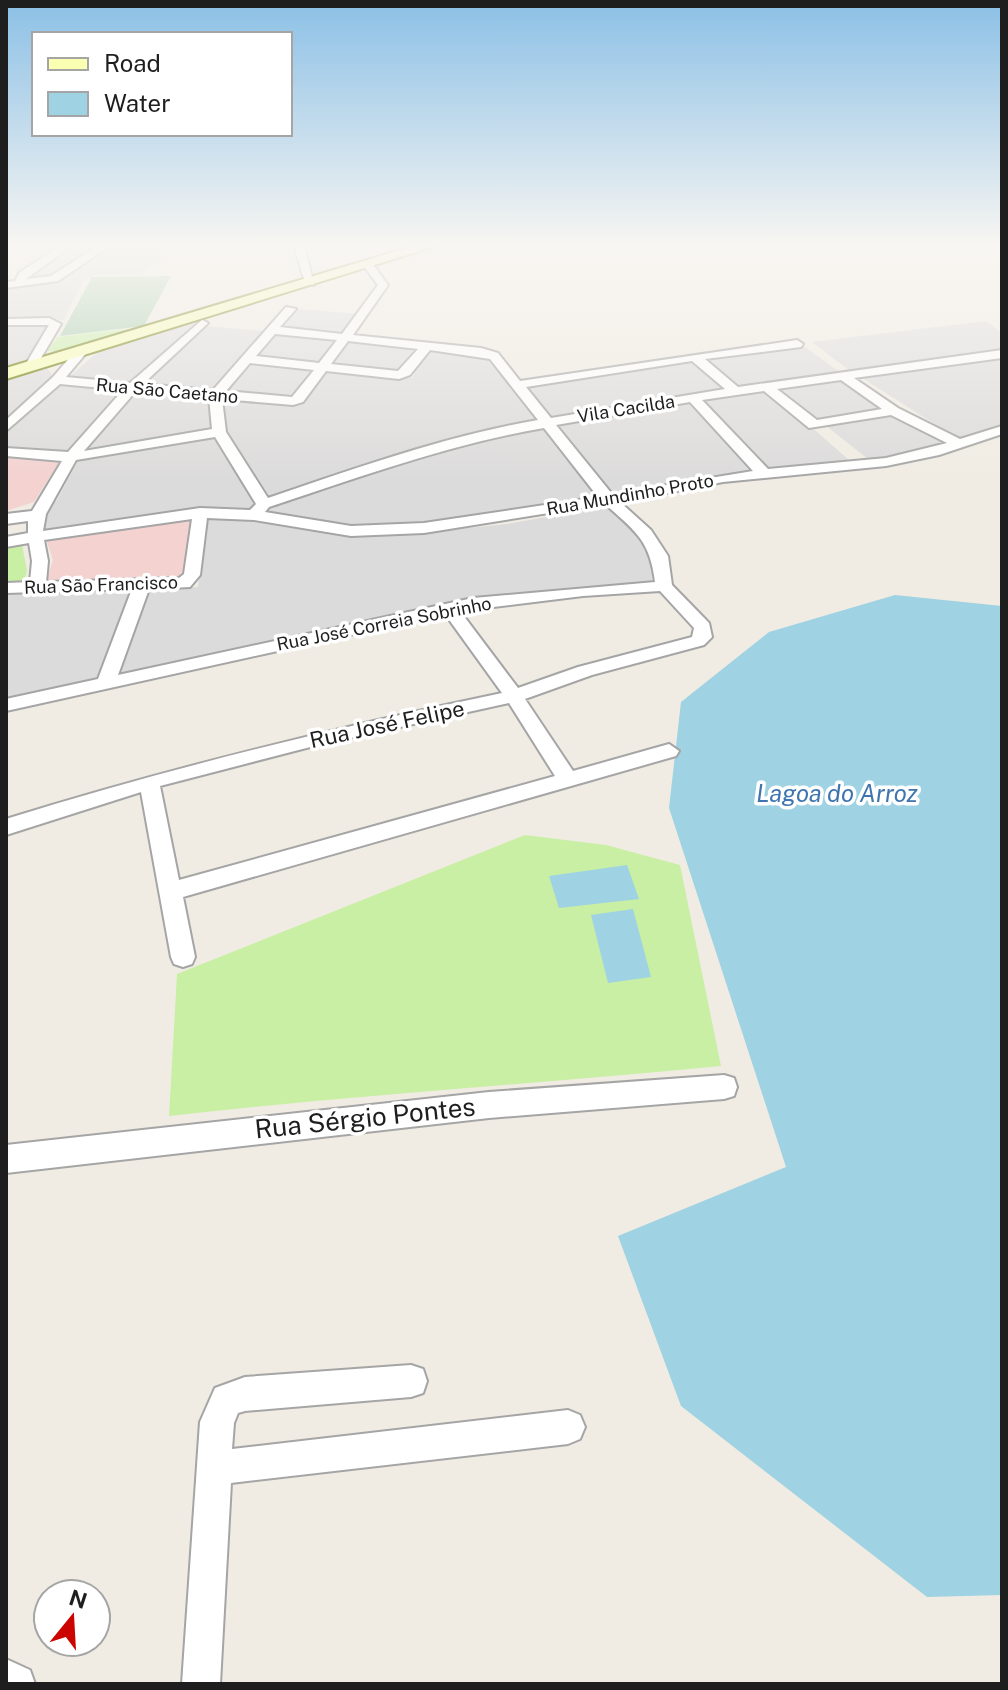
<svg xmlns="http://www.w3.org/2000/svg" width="1008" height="1690" viewBox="0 0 1008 1690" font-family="'Public Sans',sans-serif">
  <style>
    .residential { fill: #dcdbdb }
    .commercial { fill: #f3d2d0 }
    .grass { fill: #c8efa4 }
    .cemetery { fill: #a2cba9 }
    .water { fill: #9fd2e2 }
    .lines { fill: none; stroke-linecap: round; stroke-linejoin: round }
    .minor-casing { stroke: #a5a5a5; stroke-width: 4 }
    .secondary-casing { stroke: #6b7a00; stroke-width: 4 }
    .minor { fill: #fff; fill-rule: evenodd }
    .secondary { fill: #faffb2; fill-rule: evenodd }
    .labels { text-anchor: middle; stroke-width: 7; stroke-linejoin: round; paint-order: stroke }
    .far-street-label { font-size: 18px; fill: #1e1e1e; stroke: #fff }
    .street-label { font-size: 22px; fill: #1e1e1e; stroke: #fff }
    .water-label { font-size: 24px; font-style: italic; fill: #3f75af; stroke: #fff }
    .near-street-label { font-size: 26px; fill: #1e1e1e; stroke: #fff }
  </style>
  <rect width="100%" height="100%" fill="#f0ece3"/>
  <!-- residential -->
  <path class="residential" d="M73,245H102L50,278L27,281L32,273Z
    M113,245H180L141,274L93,275L82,282L64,320H6V287L55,282Z
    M298,309L360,314L345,334L281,327Z
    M986,321L1002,333V350L850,371L812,342Z
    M197,322L129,385L68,378L99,351Z
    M47,324L24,365L6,370V325Z
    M205,326L264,331L213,392L141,386Z
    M276,332L342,338L320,363L255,357Z
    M352,339L416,346L400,371L332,364Z
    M805,347L841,373L739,388L703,359Z
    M429,348L486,358L539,421L464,435L271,498L226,430L223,399L299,406L326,371L412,378Z
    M1002,357V428L961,441L859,376Z
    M692,360L725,389L549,417L523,386Z
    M253,363L315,368L290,399L225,392Z
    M45,365L54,377L6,420V377Z
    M847,378L947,443L926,452L868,459L778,388Z
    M60,383L122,391L68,452L6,448V434Z
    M768,389L849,460L767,469L702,400Z
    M134,392L208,398L211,430L83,451Z
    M689,401L754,470L663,483L612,495L555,424Z
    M542,426L601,499L393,528L342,526L265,515L270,506L420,456Z
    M213,435L256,503L252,511L210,509L44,531L42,510L57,500L79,459Z
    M608,506L637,531L651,553L652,585L457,601L6,699V593L198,587L206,516L324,531L409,534L507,524Z"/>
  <!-- commercial -->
  <path class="commercial" d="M6,457L60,461L34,502L6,511Z
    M192,517L182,580L46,582L53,560L46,539Z"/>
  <!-- grass -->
  <path class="grass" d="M145,327L61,352L47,351L58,337Z
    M22,544L27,571L24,583H6V547Z
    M525,835L606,845L680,865L721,1066C537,1084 353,1095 169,1116L177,974Z"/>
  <!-- cemetery -->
  <path class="cemetery" d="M171,276L144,326L60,336L92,277Z"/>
  <!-- water -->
  <path class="water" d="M895,595L1002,606V1595L927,1597L681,1406L618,1236L786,1167L669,808L681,702L769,632Z
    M627,865L639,899L559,908L549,876Z
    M633,909L651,977L608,983L591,915Z"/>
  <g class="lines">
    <defs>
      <path id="minor" d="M61,245H73L26,279L51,276L99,245H111L58,281L6,288V282L15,281L19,273Z
        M294,245H304L314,285L305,283Z
        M364,263H372L388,285L353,335L481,348L498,353L520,381L797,340L803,344L801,347L705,359L738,387L1002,350V358L854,378L898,408L960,439L1002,426V434L939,455L886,466L723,482L620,502L651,530L668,556L672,585L709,623L712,637L704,645L592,675L525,699L573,771L669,744L679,751L676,756L183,897L195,957L192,964L183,967L174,964L171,957L141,792L6,835V819C170,768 334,728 502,693L445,614L6,711V699L98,679L132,589L6,593V583L30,582L32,561L29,543L6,547V537L28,533V521L6,524V514L32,511L62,461L6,456V448L68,452L123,390L60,384L6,431V420L53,377L78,348L88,351L66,377L130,383L202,320L208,323L206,325L143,384L213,390L286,307L296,309L280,327L342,334L378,285L363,265ZM275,334L337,340L319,363L256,356ZM348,341L418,349L398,371L331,364ZM430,350L490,359L538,420C445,436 357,468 268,498L226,432L222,399L293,405L303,402L326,371L399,379L410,375ZM692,361L725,389L551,418L526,387ZM250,363L314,370L292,397L226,391ZM841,380L882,409L817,420L777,389ZM136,391L209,397L212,429L84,451ZM764,391L809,428L891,415L947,443L886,458L768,469L702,400ZM690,402L753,471L612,494L556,425ZM544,428L598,497L424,523L351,526L265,512L269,507C360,477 450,444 544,428ZM215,437L256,504L250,510L200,508L43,531L46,514L76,460ZM605,504C635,531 650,540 655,582L473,598L118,675L149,589L190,587L200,575L207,518L254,520L351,536L424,533ZM192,519L184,574L179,578L46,582L48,561L44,540ZM660,591L694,628L692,637L578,667L518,688L460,611L583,596ZM509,703L555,776L179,880L160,786L318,745Z
        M49,318L61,324L34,370H26L24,367L49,325H6V319Z
        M724,1075L734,1078L737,1087L734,1096L724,1099L489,1118L6,1173V1145L489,1092Z
        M411,1365L423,1369L427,1381L423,1393L411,1397L245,1411L238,1413L234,1423L232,1449L568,1410L580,1415L585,1427L580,1439L568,1444L231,1483L220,1684H182L200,1422L215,1388L245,1377Z
        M6,1659L30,1670L35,1684H6Z"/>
      <path id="secondary" d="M417,245H439L6,379V368Z"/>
    </defs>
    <!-- minor casing -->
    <use href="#minor" class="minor-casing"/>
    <!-- secondary casing -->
    <use href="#secondary" class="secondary-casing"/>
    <!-- minor -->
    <use href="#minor" class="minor"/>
    <!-- secondary -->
    <use href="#secondary" class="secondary"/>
  </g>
  <!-- sky -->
  <linearGradient id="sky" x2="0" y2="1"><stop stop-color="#8bc0e6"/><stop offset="0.51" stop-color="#f8f6f2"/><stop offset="1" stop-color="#f8f6f2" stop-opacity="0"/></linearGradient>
  <rect width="1008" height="482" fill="url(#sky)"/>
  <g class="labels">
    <!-- far-street labels -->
    <g class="far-street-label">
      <text transform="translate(167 391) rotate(5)" y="6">Rua São Caetano</text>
      <text transform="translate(626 409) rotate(-9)" y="6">Vila Cacilda</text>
      <text transform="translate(630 495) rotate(-10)" y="6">Rua Mundinho Proto</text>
      <text transform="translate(101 585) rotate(-2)" y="6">Rua São Francisco</text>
      <text transform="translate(384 624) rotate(-11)" y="6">Rua José Correia Sobrinho</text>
    </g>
    <!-- street labels -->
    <g class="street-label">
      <text transform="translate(387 724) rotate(-12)" y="8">Rua José Felipe</text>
    </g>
    <!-- water labels -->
    <g class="water-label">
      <text x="837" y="802">Lagoa do Arroz</text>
    </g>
    <!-- near-street labels -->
    <g class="near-street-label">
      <text transform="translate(365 1118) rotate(-6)" y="9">Rua Sérgio Pontes</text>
    </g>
  </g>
  <!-- border -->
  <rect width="1008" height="1690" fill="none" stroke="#1e1e1e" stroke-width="16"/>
  <!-- legend -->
  <rect x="32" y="32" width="260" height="104" fill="#ffffff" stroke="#a5a5a5" stroke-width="2"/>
  <rect x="48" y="58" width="40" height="12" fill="#faffb2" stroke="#a5a5a5" stroke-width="2"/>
  <text x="104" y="72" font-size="24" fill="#1e1e1e">Road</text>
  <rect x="48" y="92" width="40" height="24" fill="#9fd2e2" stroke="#a5a5a5" stroke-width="2"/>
  <text x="104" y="112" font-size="24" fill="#1e1e1e">Water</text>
  <!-- north arrow -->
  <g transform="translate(72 1618) rotate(18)"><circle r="38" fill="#ffffff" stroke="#a5a5a5" stroke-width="2"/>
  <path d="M0-6L14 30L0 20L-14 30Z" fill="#cc0400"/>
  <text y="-12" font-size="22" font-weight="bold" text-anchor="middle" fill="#1e1e1e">N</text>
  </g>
</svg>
